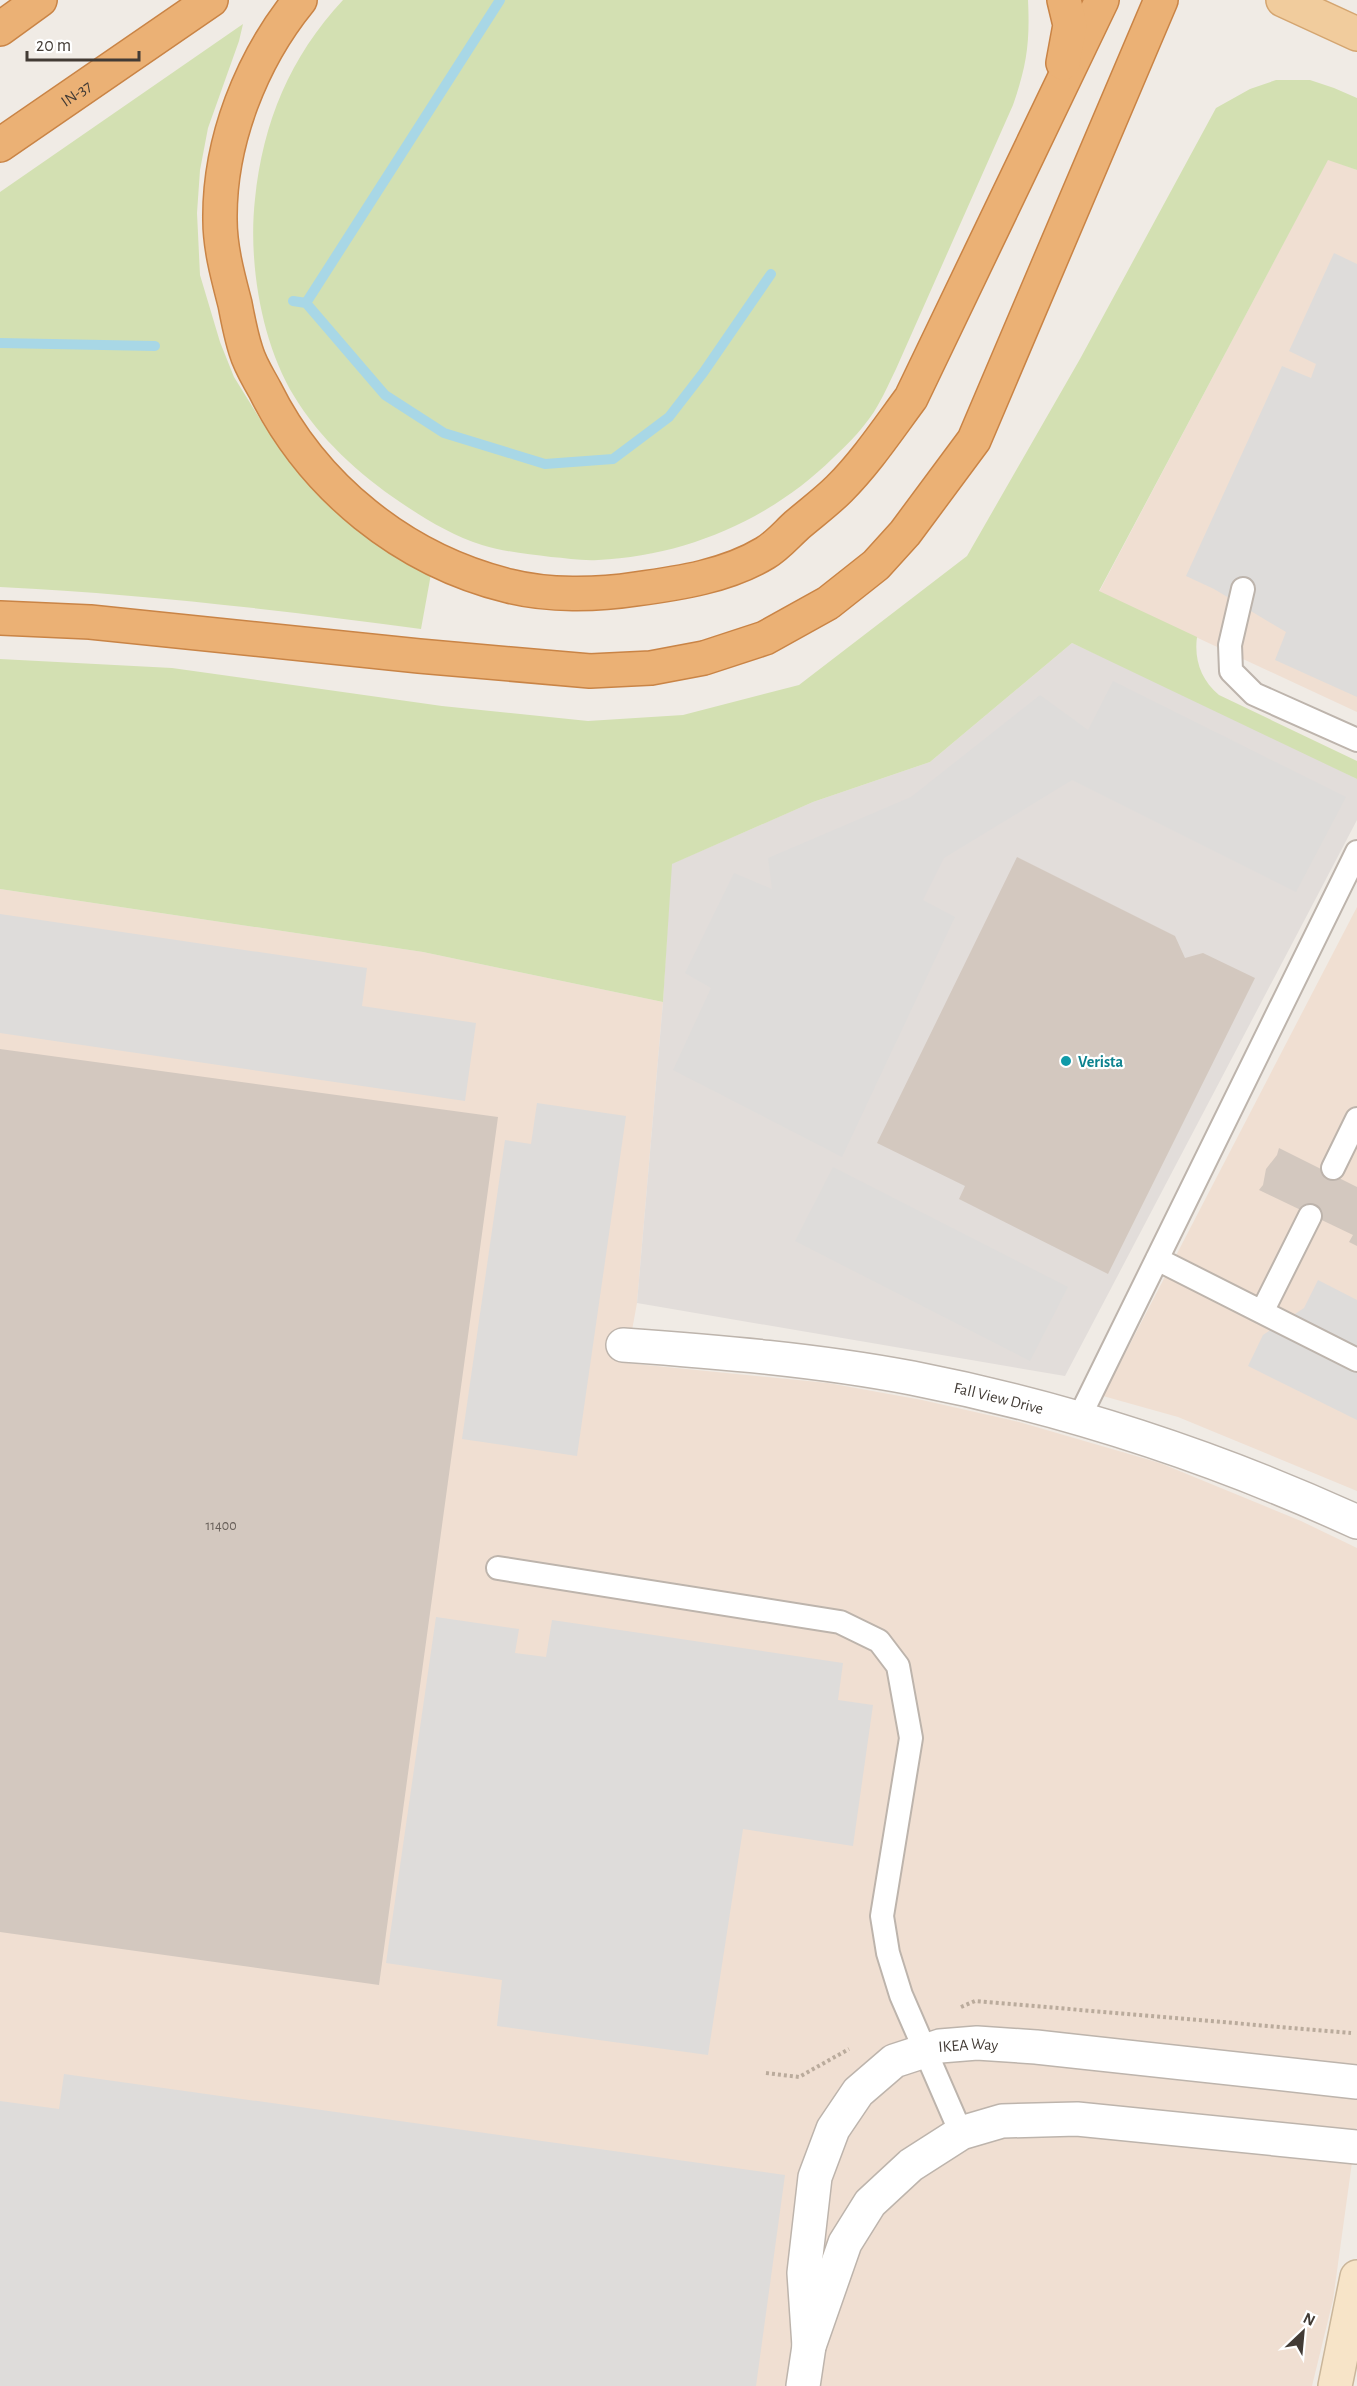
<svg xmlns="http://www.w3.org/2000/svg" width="1357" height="2386" viewBox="0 0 1357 2386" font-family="'Alegreya Sans',sans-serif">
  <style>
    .commercial { fill: #f0dfd2 }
    .industrial { fill: #e2ddda }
    .green { fill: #d3e0b2 }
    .parking { fill: #dedcda }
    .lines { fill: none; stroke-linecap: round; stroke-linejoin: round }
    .stream { stroke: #a8d7e6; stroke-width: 10 }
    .building { fill: #d3c8bf }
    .lane-casing { stroke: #bdb4ac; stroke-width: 26 }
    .street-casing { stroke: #bdb4ac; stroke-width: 36 }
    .secondary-casing { stroke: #cab69a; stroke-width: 36 }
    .primary-casing { stroke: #d4a570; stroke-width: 36 }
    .highway-casing { stroke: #c98446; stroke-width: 36 }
    .path { stroke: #baab9c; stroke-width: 4; stroke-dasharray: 3 3; stroke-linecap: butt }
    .lane { stroke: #fff; stroke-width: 22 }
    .street { stroke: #fff; stroke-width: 33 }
    .secondary { stroke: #f7e4c8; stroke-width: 33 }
    .primary { stroke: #f1cc9d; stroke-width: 33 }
    .highway { stroke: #ebb175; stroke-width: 33 }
    .culture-dot { fill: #0f9aa8; stroke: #fff; stroke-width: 2 }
    .labels { text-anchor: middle; stroke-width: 4.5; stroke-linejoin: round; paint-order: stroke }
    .number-label { font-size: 14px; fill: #665e58 }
    .street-label { font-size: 16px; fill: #423b35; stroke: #fff }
    .culture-label { font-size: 16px; font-weight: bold; fill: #0d838f; stroke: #fff; text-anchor: start }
  </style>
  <rect width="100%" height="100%" fill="#f0ebe5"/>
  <!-- commercial -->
  <path class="commercial" d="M1328,159L1357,170V712L1099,592Z
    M0,889L423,952L663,1002L637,1303L626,1363L828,1383L922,1400L1019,1422L1160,1463L1301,1521L1357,1548V2126L1333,2300L1312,2386H0Z
    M1357,907V1491L1178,1417L1103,1396Z"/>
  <!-- industrial -->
  <path class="industrial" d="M1072,643L1234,717L1357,779V820L1065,1376L637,1303L663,1002L671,864L813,802L930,762Z"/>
  <!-- green -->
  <path class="green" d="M343,0H1028C1030,42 1027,65 1013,105L896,369C890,381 885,393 878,405C867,425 849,443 833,458C770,520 685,556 598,560C582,561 566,558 551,557C528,554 505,552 482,545C453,536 425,519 400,502C360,475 319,438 294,396C261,342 248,261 255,199C263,122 290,57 343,0Z
    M243,24L239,41L208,128L200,170L197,213L200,275L220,342L234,377L265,427L328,504L376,543L431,574L421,629C281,610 141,594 0,587V192Z
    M1276,80H1310L1334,88L1357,98V170L1328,160L1099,591L1197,637C1194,660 1201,680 1219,695L1357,761V779L1072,643L930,762L813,802L672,864L663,1002L423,952L0,889V659L172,668L442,706L588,721L683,715L799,685L967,556L1080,359L1216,108L1250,89Z"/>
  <!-- parking -->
  <path class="parking" d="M1334,253L1357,264V697L1275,660L1286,632L1214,589L1186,576L1282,366L1311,378L1316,364L1289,351Z
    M1113,681L1346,797L1296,892L1072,780L944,858L923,900L955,917L842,1157L673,1070L711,988L685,973L734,873L772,889L768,858L911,797L1040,695L1088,730Z
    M0,914L367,968L362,1006L476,1023L465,1101L0,1033Z
    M537,1103L626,1116L577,1456L462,1439L505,1140L531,1144Z
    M833,1167L1068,1287L1030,1361L795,1241Z
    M1318,1280L1357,1300V1420L1248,1366L1263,1335L1304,1308Z
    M436,1617L519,1629L515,1653L546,1657L552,1620L843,1663L838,1700L873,1705L853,1846L743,1829L708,2055L497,2026L502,1980L386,1963Z
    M64,2074L785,2175L756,2386H0V2101L59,2109Z"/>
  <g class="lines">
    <!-- stream -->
    <path class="stream" d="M293,301L306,303L500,0
      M306,303L385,395L444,433L545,464L613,459L669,417L703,373L771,274
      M0,343L155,346"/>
  </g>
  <!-- building -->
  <path class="building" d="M1017,857L1175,936L1185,958L1203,953L1255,978L1108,1274L959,1199L965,1186L877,1143Z
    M0,1049L498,1117L379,1985L0,1932Z
    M1279,1148L1357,1187V1246L1349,1242L1353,1235L1259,1190L1263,1185L1266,1169L1277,1155Z"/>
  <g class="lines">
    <defs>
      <path id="lane" d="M1243,589L1230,645L1231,671L1254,694L1357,740
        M1333,1168L1357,1119
        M1157,1259L1357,1360
        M1262,1312L1310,1216
        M1079,1418L1357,852
        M498,1568L840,1622L879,1641L898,1666L911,1738L882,1916L888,1953L901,1995L961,2133"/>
      <g id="street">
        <path id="s1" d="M623,1345C720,1352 817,1360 912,1378C1066,1408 1215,1457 1357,1522"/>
        <path id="s2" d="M809,2346L804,2273L815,2177L833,2129L858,2092L894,2061L940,2046L977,2043L1036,2047L1357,2082"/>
        <path d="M803,2386L809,2346L845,2243L870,2203L911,2165L961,2133L1002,2121L1077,2119L1357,2147"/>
      </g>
      <path id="secondary" d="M1335,2386L1357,2277"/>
      <path id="primary" d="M1283,0L1357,34"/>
      <g id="highway">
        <path d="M300,0C251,60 219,142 220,220C220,248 228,277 235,304C238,320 241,336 246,351C250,365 258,377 265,390C313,487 403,560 509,586C548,596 597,595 636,589C680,583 727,576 765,553C777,546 787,534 797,525C811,513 826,502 839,489C866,462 888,429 911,398L1102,0"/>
        <path d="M0,29L40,0"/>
        <path d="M1063,63L1070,25L1064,0"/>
        <path id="s3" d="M0,145L211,0"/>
        <path d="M0,618L90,622L419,656L590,671L651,668L704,658L765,638L828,603L876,565L905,533L974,440L1161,0"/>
      </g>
    </defs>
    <!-- lane casing -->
    <use href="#lane" class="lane-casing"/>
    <!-- street casing -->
    <use href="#street" class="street-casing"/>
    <!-- secondary casing -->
    <use href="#secondary" class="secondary-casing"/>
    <!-- primary casing -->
    <use href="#primary" class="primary-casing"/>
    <!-- highway casing -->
    <use href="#highway" class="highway-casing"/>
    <!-- path -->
    <path class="path" d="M961,2007L975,2001L1351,2033
      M766,2073L799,2077L849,2049"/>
    <!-- lane -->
    <use href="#lane" class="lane"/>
    <!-- street -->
    <use href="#street" class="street"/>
    <!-- secondary -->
    <use href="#secondary" class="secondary"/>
    <!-- primary -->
    <use href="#primary" class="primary"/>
    <!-- highway -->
    <use href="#highway" class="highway"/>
  </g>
  <!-- markers -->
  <circle class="culture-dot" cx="1066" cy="1061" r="6"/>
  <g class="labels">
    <!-- number labels -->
    <g class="number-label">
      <text x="221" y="1530">11400</text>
    </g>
    <!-- street labels -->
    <g class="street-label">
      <text dy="6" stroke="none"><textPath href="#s3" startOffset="92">IN-37</textPath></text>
      <text dy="6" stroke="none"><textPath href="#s1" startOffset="380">Fall View Drive</textPath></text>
      <text dy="6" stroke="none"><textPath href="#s2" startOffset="390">IKEA Way</textPath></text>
    </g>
    <!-- culture labels -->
    <g class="culture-label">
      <text x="1078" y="1067">Verista</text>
    </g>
  </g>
  <!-- north arrow -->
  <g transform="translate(1303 2332) rotate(26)" stroke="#ffffff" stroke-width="4.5" paint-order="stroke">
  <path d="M0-4.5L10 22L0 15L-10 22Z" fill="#423b35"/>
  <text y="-9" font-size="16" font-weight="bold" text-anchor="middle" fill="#423b35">N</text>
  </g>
  <!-- scale -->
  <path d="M27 51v9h112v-9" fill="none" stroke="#423b35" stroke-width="3"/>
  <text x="36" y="51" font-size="18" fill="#423b35" stroke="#ffffff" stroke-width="4.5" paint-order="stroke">20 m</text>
</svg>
